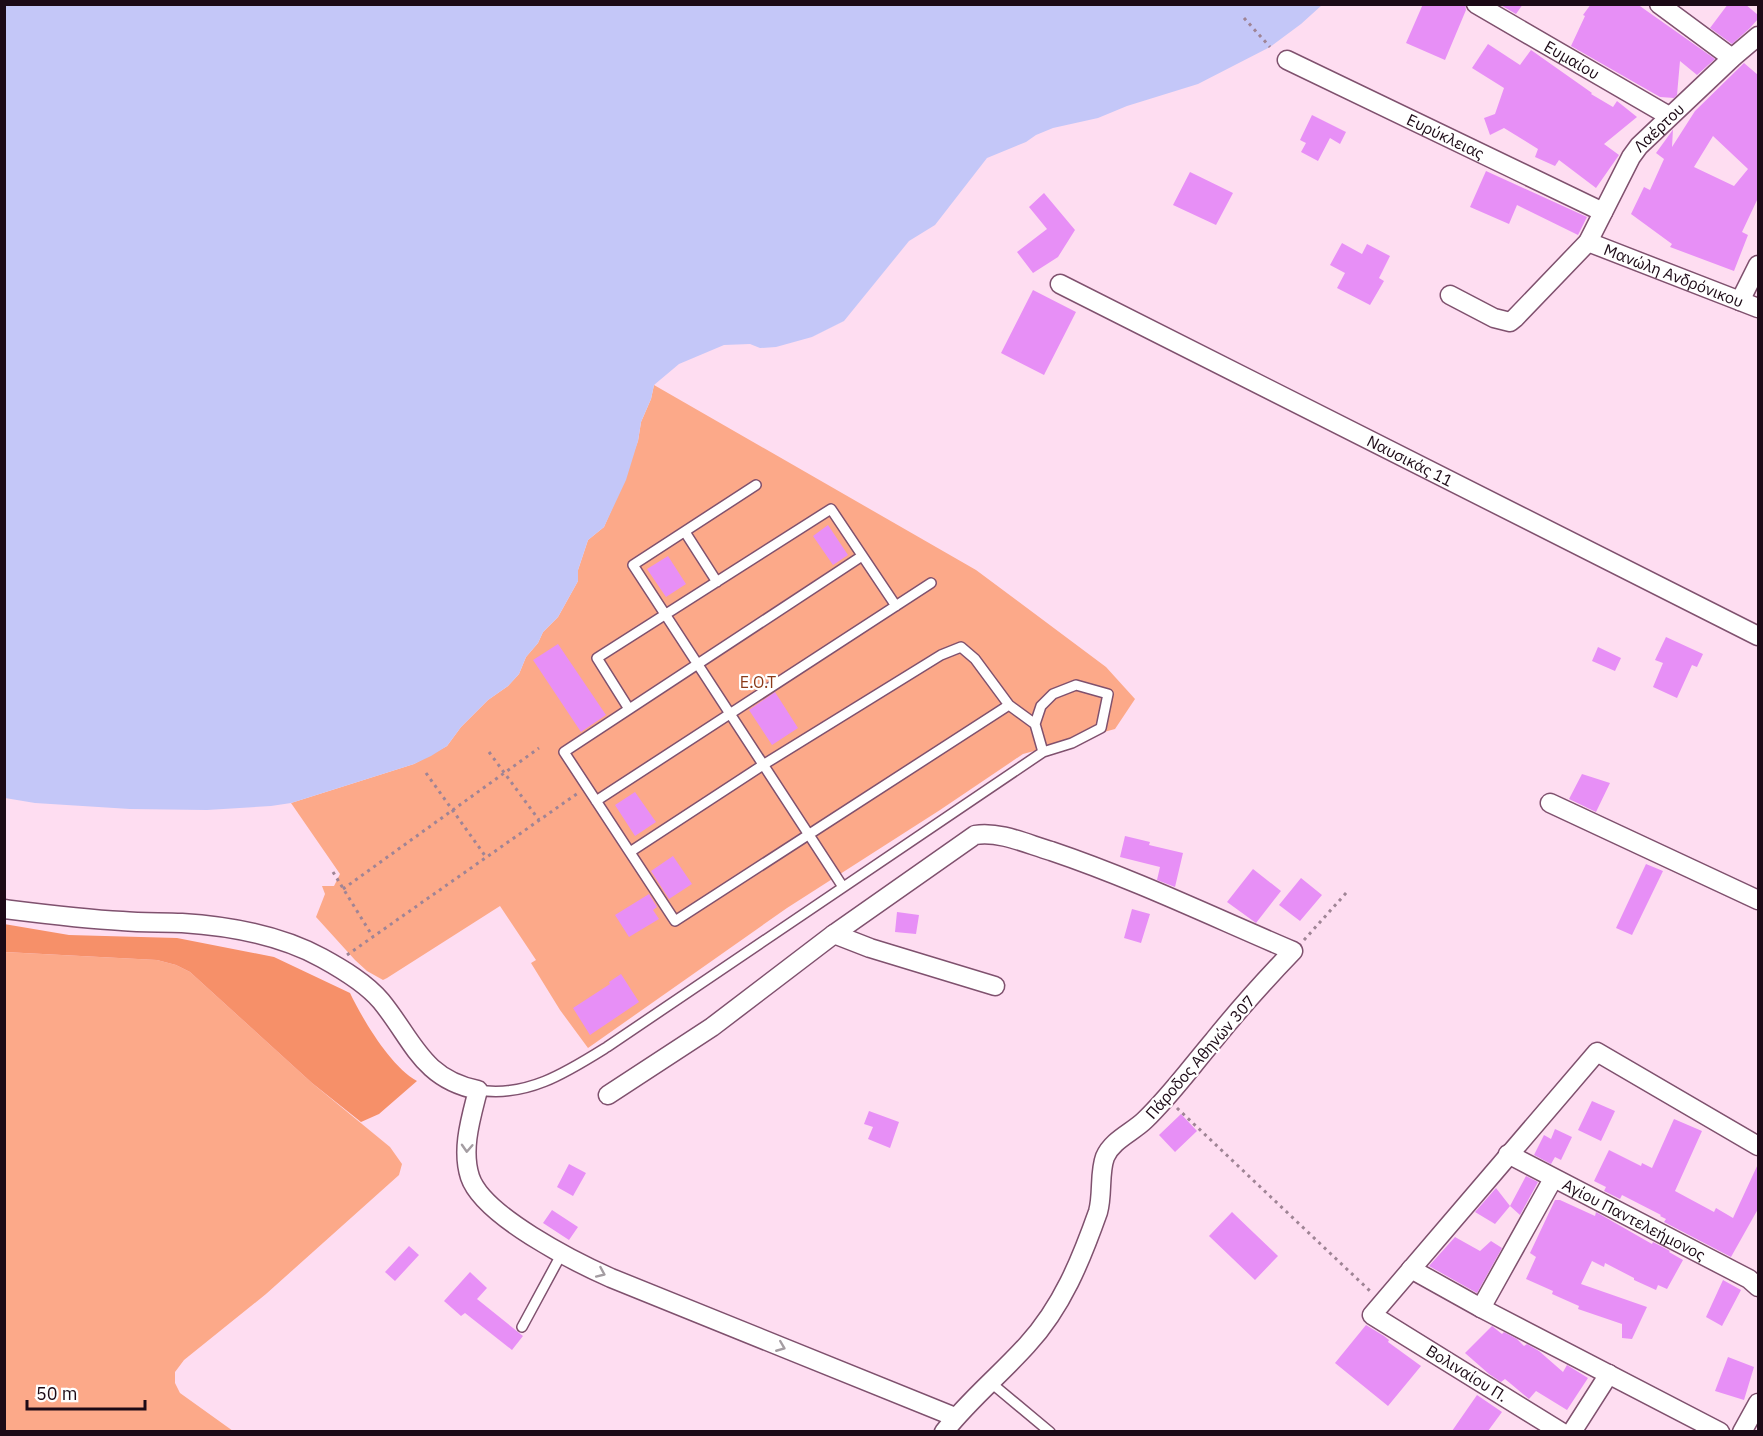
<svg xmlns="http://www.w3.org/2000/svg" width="1763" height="1436" viewBox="0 0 1763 1436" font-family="'IBM Plex Sans',sans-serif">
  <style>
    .green { fill: #fca989 }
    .forest { fill: #f69069 }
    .water { fill: #c4c7f8 }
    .building { fill: #e78ff6; fill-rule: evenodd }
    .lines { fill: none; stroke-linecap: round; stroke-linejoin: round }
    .service-casing { stroke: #7f516e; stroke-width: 12 }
    .minor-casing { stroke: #7f516e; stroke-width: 21 }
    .path { stroke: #9f8495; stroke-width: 3; stroke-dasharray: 3 4.5; stroke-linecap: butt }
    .service { stroke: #fff; stroke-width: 9 }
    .minor { stroke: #fff; stroke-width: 18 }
    .oneway { stroke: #a49da2 }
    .labels { text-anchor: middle; stroke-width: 4.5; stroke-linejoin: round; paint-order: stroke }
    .street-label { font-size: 16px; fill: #1c0a16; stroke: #fff }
    .park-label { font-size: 16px; fill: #8b3a18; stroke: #fff }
  </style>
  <rect width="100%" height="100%" fill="#feddf1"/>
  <!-- green -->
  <path class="green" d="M654,385L976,570L1106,667L1135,699L1115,729L1023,754L940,810L787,908L588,1048L560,1010L531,963L536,960L500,906L387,978L383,980L367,971L355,960L316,917L325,894L322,886H334L340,874L291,803L414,764L447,746L461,727L488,700L508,686L519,674L526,657L538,643L543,632L558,617L578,581V570L588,540L604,527L614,504L638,441L641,422L651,399Z
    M4,952L157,960L176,965L190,972L312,1083L390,1147L402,1164L399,1175L266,1294L184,1360L175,1372V1383L180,1393L233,1431H5Z"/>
  <!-- forest -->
  <path class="forest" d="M4,924L69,935L177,938L274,957L350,993C363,1020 391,1067 417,1081L379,1114L361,1122L312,1083L190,972L176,965L157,960L5,952Z"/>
  <!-- water -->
  <path class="water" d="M4,5L5,4L1322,5L1301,24L1270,47L1198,84L1127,106L1098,118L1053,128L1036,135L1026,142L987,158L935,225L909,241L844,321L812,337L776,347L760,348L750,344L724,345L679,364L654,385L651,399L641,422L638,441L626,480L604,527L588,540L578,570V581L558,617L543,632L538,643L526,657L519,674L508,686L488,700L461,727L447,746L431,756L414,764L313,796L291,803L271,806L207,810L130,809L35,803L5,798Z"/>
  <!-- building -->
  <path class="building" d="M1423,4H1465L1466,10L1445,60L1406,43Z
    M1499,4H1523L1516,14Z
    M1591,4H1637L1715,59L1697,75L1680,61L1677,95L1674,98L1660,97L1571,46L1585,16L1583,15Z
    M1728,4H1745L1758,15V19L1749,29L1732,44L1710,28Z
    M1488,44L1520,65L1531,50L1592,93L1591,94L1613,107L1617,101L1637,117L1604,144L1619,155L1596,188L1559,160L1555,166L1535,157L1538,149L1504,128L1490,135L1484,118L1495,114L1504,88L1472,68Z
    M1744,63L1758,75V198L1742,232L1748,235L1734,271L1670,247L1672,244L1631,214L1644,187L1650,190L1664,159L1656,153L1672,131L1673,129L1672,147L1695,111ZM1713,136L1748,169L1734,186L1694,167Z
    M1312,115L1346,132L1340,144L1330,138L1318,161L1301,152L1306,143L1300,140Z
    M1486,171L1587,217L1578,235L1517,205L1509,224L1470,207Z
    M1190,172L1233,193L1216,225L1173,205Z
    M1044,193L1075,230L1058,257L1033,273L1017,252L1047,229L1029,207Z
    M1342,243L1362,254L1367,244L1390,256L1379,278L1384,281L1370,305L1337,288L1345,273L1330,265Z
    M1033,290L1076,312L1044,375L1001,353Z
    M828,525L848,555L833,565L813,536Z
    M668,556L686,584L666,597L647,569Z
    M1666,637L1703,654L1697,667L1692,665L1677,698L1653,687L1663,663L1655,660Z
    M558,644L606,715L581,732L533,660Z
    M1598,647L1621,658L1615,671L1592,661Z
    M775,692L798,728L772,745L749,710Z
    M1582,774L1610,783L1596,812L1569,799Z
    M635,792L656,822L635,836L615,805Z
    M1125,836L1150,842L1149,845L1183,853L1175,887L1157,880L1160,867L1120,857Z
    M673,856L692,884L669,899L651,871Z
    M1646,864L1663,871L1632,935L1616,928Z
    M1253,869L1281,891L1256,923L1227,902Z
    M1301,878L1322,895L1300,921L1279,905Z
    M649,894L657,907L653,910L659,919L629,937L615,915Z
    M1132,909L1150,914L1141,943L1124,938Z
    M897,912L919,915L916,934L895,932Z
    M621,974L639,1002L590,1035L573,1008L610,984L609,982Z
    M1592,1101L1615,1111L1601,1141L1578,1130Z
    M869,1111L899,1122L890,1148L868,1139L873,1127L864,1124Z
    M1181,1114L1197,1131L1175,1152L1159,1135Z
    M1674,1119L1702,1131L1675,1191L1714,1212L1716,1208L1733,1218L1758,1164V1209L1731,1257L1664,1222L1666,1219L1660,1216L1661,1215L1622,1195L1620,1199L1604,1191L1606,1187L1594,1181L1609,1150L1641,1166L1642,1163L1652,1168Z
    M1555,1129L1572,1137L1561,1160L1555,1157L1551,1164L1534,1155L1544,1135L1551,1139Z
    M569,1164L586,1173L573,1196L557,1187Z
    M1526,1176L1538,1182L1520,1215L1510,1206Z
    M1496,1188L1510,1206L1495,1224L1475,1212Z
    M1555,1200H1560L1595,1216L1596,1212L1652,1244L1653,1242L1670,1251L1669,1252L1683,1260L1667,1289L1658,1285L1656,1290L1634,1280V1278L1605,1263L1604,1267L1592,1261L1581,1284L1647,1307L1632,1339L1622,1338V1324L1578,1309L1579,1306L1552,1294L1553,1291L1526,1279L1536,1257L1530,1253Z
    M552,1210L578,1227L569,1240L543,1223Z
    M1232,1212L1278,1256L1255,1280L1209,1236Z
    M1455,1237L1480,1251L1491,1241L1502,1248L1477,1293L1429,1266Z
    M409,1246L419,1255L395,1281L385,1272Z
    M470,1272L487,1288L477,1299L523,1336L512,1350L465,1313L461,1316L444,1301Z
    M1723,1280L1741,1290L1722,1326L1706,1317Z
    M1366,1325L1384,1336L1389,1340L1388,1342L1421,1366L1388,1406L1335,1363Z
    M1492,1326L1502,1334L1504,1332L1517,1339L1524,1346L1527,1344L1539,1351L1563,1372L1567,1365L1588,1378L1567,1410L1536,1391L1529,1399L1505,1379L1501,1382L1489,1374L1465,1353Z
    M1728,1357L1754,1367L1744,1400L1715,1391Z
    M1477,1395L1502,1412L1488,1431H1452Z"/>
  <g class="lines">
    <defs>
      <path id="service" d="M756,485L633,565L843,887
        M685,532L717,582
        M862,556L564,752L675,921L1009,705
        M629,709L597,658L831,509L896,606
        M596,801L931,583
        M630,852L763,765L941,655L961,647L975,659L1009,705L1035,724
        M478,1090C527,1098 567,1072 607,1047L1043,752L1072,743L1101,728L1108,694L1076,685L1053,694L1041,706L1035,724L1043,752
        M522,1327L562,1253
        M990,1382L1050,1432"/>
      <g id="minor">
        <path id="s1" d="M1476,4L1669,116"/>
        <path d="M1659,4L1732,58"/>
        <path id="s2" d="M1287,60L1603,212"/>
        <path id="s3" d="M1588,242L1758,308"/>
        <path id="s4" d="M1060,284L1758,636"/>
        <path id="s5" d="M1450,295L1494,318L1510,322L1515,318L1588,242L1631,157L1639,146L1732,58L1758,36"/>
        <path d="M1740,301L1758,265"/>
        <path d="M1550,803L1758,900"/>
        <path d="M4,909C44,914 83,919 122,921C142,923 162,922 182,923C229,926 280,935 322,958C342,969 366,983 381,1001C413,1040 422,1079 478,1090C471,1118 461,1149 470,1177C483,1216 575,1262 611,1278L955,1417"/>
        <path d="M834,934L870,948L995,986"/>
        <path d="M608,1095L712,1027L834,934L975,835C1000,831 1027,844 1051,851C1134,879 1213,917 1293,951C1266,979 1239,1009 1214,1040C1191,1067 1171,1095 1145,1120C1133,1132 1112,1140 1105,1157C1099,1173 1103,1194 1098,1212C1081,1260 1062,1307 1027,1345C1000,1375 969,1400 944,1432"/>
        <path id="s6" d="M1508,1154L1749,1279L1758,1287"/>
        <path d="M1411,1269L1481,1308L1720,1432"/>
        <path d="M1481,1308L1553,1179"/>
        <path d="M1561,1432L1372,1315L1597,1052L1758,1146"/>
        <path d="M1572,1432L1609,1374"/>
        <path d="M1742,1432L1758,1403"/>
      </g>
    </defs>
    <!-- service casing -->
    <use href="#service" class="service-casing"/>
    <!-- minor casing -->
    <use href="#minor" class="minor-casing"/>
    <!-- path -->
    <path class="path" d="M1244,18L1270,47
      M489,752L539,820
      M426,773L486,857
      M333,872L373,937
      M343,889L539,748
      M1304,940L1347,892
      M347,955L578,793
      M1177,1108L1370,1291"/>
    <!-- service -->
    <use href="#service" class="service"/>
    <!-- minor -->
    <use href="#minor" class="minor"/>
  </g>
  <!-- one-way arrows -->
  <defs><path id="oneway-chevron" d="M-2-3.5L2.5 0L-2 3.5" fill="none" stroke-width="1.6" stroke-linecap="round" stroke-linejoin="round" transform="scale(1.5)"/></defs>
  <g class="oneway">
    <use href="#oneway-chevron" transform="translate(467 1148) rotate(93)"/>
    <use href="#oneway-chevron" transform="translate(601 1273) rotate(24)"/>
    <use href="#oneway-chevron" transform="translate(781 1347) rotate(22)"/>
  </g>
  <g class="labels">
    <!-- street labels -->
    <g class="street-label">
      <text dy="6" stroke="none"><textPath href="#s1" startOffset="111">Ευμαίου</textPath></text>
      <text dy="6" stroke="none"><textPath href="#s5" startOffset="314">Λαέρτου</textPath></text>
      <text dy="6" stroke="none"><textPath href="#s2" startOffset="176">Ευρύκλειας</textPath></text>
      <text dy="6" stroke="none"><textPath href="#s3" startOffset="92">Μανώλη Ανδρόνικου</textPath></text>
      <text dy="6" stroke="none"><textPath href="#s4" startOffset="392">Ναυσικάς 11</textPath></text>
      <text transform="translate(1200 1057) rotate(-49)" y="6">Πάροδος Αθηνών 307</text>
      <text dy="6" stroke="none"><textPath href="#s6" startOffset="142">Αγίου Παντελεήμονος</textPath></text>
      <text transform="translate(1467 1373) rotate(32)" y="6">Βολιναίου Π.</text>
    </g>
    <!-- park labels -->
    <g class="park-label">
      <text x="758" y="688">E.O.T</text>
    </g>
  </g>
  <!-- border -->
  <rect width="1763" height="1436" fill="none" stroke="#1c0a16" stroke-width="12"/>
  <!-- scale -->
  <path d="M27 1400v9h118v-9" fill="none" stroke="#1c0a16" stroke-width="3"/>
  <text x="36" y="1400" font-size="18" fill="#1c0a16" stroke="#ffffff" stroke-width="4.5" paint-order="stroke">50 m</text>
</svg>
